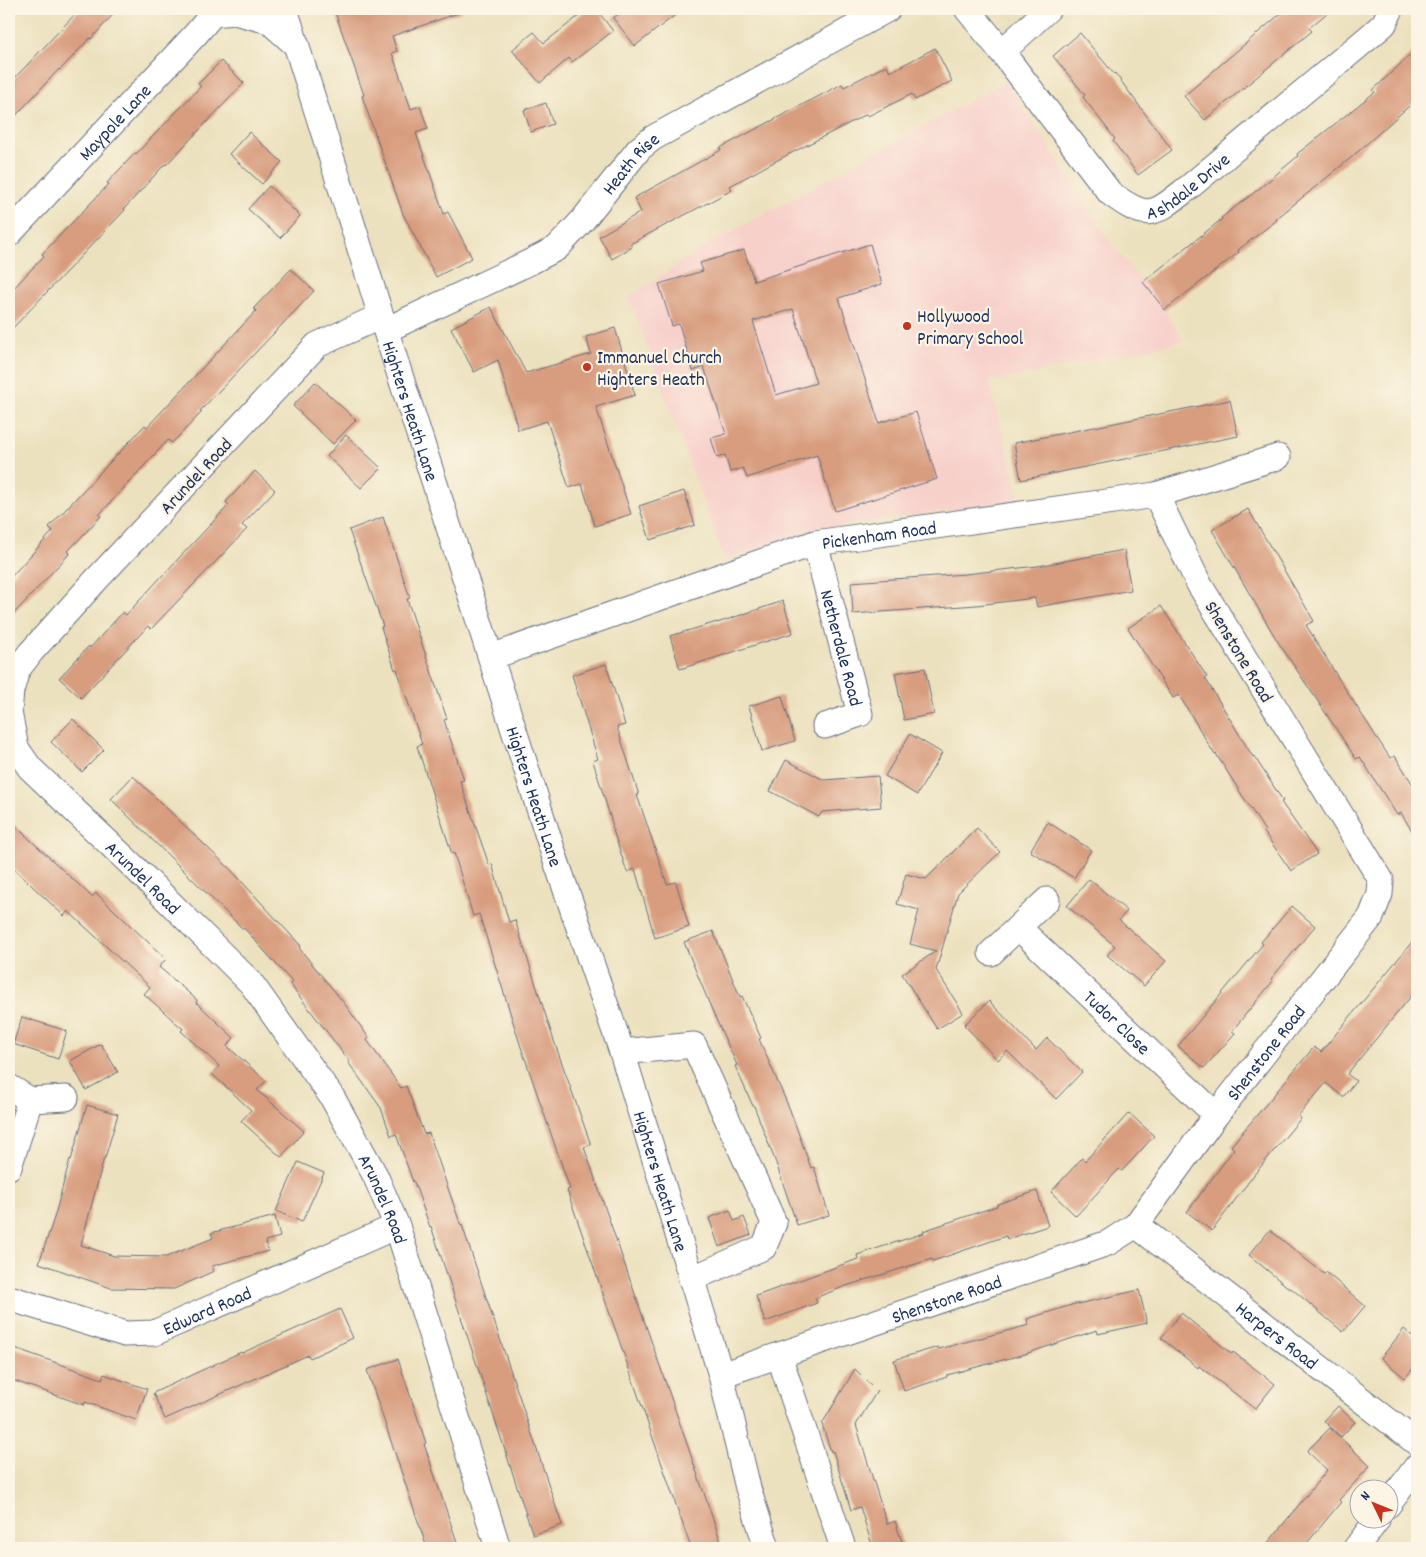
<svg xmlns="http://www.w3.org/2000/svg" width="1426" height="1557" viewBox="0 0 1426 1557" font-family="Dekko,sans-serif">
  <style>
    .built { fill: #f7d0ca }
    .building { fill: #d89c7e; fill-rule: evenodd }
    .lines { fill: none; stroke-linecap: round; stroke-linejoin: round }
    .minor-casing { stroke: #646d80; stroke-width: 27 }
    .minor { stroke: #fff; stroke-width: 25 }
    .poi-dot { fill: #c8321e; stroke: #fcf5e5; stroke-width: 2 }
    .labels { text-anchor: middle; stroke-width: 4.5; stroke-linejoin: round; paint-order: stroke }
    .street-label { font-size: 19px; fill: #1b2f5e; stroke: #fcf5e5 }
    .poi-label { font-size: 19px; fill: #1b2f5e; stroke: #fcf5e5; text-anchor: start }
  </style>
  <rect width="100%" height="100%" fill="#fcf5e5"/>
  <filter id="ink" filterUnits="userSpaceOnUse"><feTurbulence type="fractalNoise" baseFrequency=".02" numOctaves="2"/><feDisplacementMap in="SourceGraphic" scale="10" xChannelSelector="R" yChannelSelector="G"/><feConvolveMatrix kernelMatrix="1 2 1 2 8 2 1 2 1" color-interpolation-filters="sRGB"/></filter>
  <filter id="wash" filterUnits="userSpaceOnUse"><feTurbulence type="fractalNoise" baseFrequency=".0096" numOctaves="4" result="noise"/><feDisplacementMap in="SourceGraphic" scale="20" xChannelSelector="R" yChannelSelector="G"/><feGaussianBlur stdDeviation="1.12" result="paint"/><feColorMatrix in="noise" values="0 0 0 0 0 0 0 0 0 0 0 0 0 0 0 0 0 1.4 0 .05"/><feComposite in="paint" operator="in"/></filter>
  <g filter="url(#wash)">
    <rect width="100%" height="100%" fill="#ece1be"/>
    <!-- built -->
    <path class="built" d="M1006,81L1110,241L1165,310L1184,341L1006,379L989,381L1020,501L845,525L725,560L629,297L704,247Z"/>
    <g id="blocks">
      <!-- building -->
      <path class="building" d="M80,9H118L91,39L90,38L60,70L59,69L9,123V84Z
        M334,9H460L461,12L392,36L397,51L392,53L411,109L420,106L428,129L416,133L444,214L448,212L472,258L436,277L403,214L362,96L364,95Z
        M588,9H596L613,31L572,62L569,58L540,83L512,50L534,32L544,43Z
        M625,9H683L635,46L613,18Z
        M1286,9H1332L1309,28L1312,31L1205,120L1184,96Z
        M1080,33L1114,74L1115,73L1172,150L1138,175L1113,141L1115,139L1083,97L1085,95L1053,56Z
        M935,48L952,81L915,100L912,94L868,116L867,114L772,163L730,186L732,190L630,244L632,247L612,259L599,236L641,212L634,198L721,150L720,148L842,84L844,87L887,65L890,72Z
        M1417,48V99L1352,157L1276,219L1277,220L1238,250L1239,252L1165,310L1143,282L1222,219L1221,218L1260,188L1298,156L1297,154L1375,92L1373,90Z
        M221,61L244,83L166,165L165,164L124,209L125,210L9,332V293L44,256L42,254L109,184L107,183L135,153L136,154L201,86L198,84Z
        M546,103L553,124L531,132L524,110Z
        M249,132L282,162L262,184L229,154Z
        M269,186L300,216L280,238L248,209Z
        M870,244L882,284L839,298L879,423L916,412L937,479L835,511L817,455L747,478L743,468L730,472L725,455L717,458L711,438L726,434L704,367L693,371L679,324L672,326L659,284L703,271L700,263L744,250L754,281ZM793,309L816,383L776,395L753,321Z
        M291,269L314,291L200,411L202,412L172,443L168,440L132,479L99,515L101,516L68,551L70,553L9,619V579L53,531L49,527L145,425L147,427L256,311L254,308Z
        M491,307L526,373L591,354L586,337L615,328L635,395L596,407L631,514L595,526L582,484L569,488L547,421L518,430L498,360L474,372L451,328Z
        M315,382L356,420L333,444L293,406Z
        M1230,400L1238,436L1021,480L1014,443Z
        M346,435L381,468L361,488L327,456Z
        M255,471L275,490L242,525L247,529L151,629L148,626L81,698L59,678L89,646L90,648L123,612L126,615L162,576L229,505L226,502Z
        M684,491L695,525L650,540L639,506Z
        M1248,509L1314,621L1306,625L1342,684L1390,758L1395,756L1417,791V839L1401,813L1397,815L1360,757L1356,759L1317,700L1278,642L1212,530Z
        M383,517L410,598L407,599L447,719L444,720L464,780L460,781L489,865L492,864L509,922L515,920L554,1041L591,1145L584,1147L723,1548H691L567,1190L570,1189L521,1047L479,914L473,916L454,853L452,854L437,808L417,746L422,744L397,669L395,670L381,627L383,626L349,530Z
        M1124,550L1131,590L1037,607L1035,598L977,605L853,614L851,582L965,574L1038,566Z
        M783,601L793,633L680,669L670,636L717,622V623Z
        M1161,606L1207,677L1205,678L1253,757L1254,756L1283,801L1281,802L1317,854L1291,871L1264,832L1265,831L1216,754L1215,755L1179,695L1173,698L1128,628Z
        M606,664L625,725L617,727L639,795H637L667,884L676,882L689,927L655,938L635,869L627,872L612,827L613,826L593,761L598,759L572,675Z
        M925,668L934,714L904,720L895,673Z
        M782,696L795,741L762,751L749,706Z
        M73,719L104,750L82,772L51,742Z
        M910,734L942,753L917,795L885,776Z
        M786,760L824,780L878,776L881,807L822,812L819,817L770,791Z
        M133,776L232,871L301,946L299,948L344,1003L369,1038L367,1040L401,1088L406,1086L424,1134L429,1133L461,1226L462,1225L562,1525L533,1535L431,1226L430,1227L414,1182H413L396,1134L391,1136L381,1108L348,1062H350L290,984L292,982L244,928L243,929L111,799Z
        M9,820L92,897L96,893L166,959L159,967L197,1000L196,1002L234,1038L227,1046L266,1081L257,1090L304,1131L281,1157L241,1121L251,1110L212,1074L219,1066L181,1031L183,1029L144,994L150,987L68,911L64,916L9,864Z
        M1048,822L1091,850L1074,878L1030,851Z
        M977,828L1000,852L958,893L936,970L963,1013L937,1029L902,974L936,951L910,944L919,910L897,904L906,874L926,879Z
        M1089,879L1127,911L1119,920L1166,961L1144,986L1107,955L1115,946L1067,906Z
        M1292,906L1315,926L1271,979L1273,981L1232,1031L1235,1033L1204,1068L1178,1046L1263,944L1261,942Z
        M713,931L740,997L742,996L761,1038L759,1039L790,1110L811,1168L814,1167L829,1215L797,1225L776,1163L754,1106H753L735,1066L737,1065L714,1015L684,942Z
        M1417,936V989L1347,1074L1356,1081L1343,1097L1326,1083L1298,1116L1301,1118L1253,1176L1212,1231L1187,1212L1234,1149L1231,1146L1314,1047L1321,1052Z
        M989,1001L1036,1050L1047,1038L1082,1072L1056,1099L1007,1051L998,1060L964,1025Z
        M22,1017L67,1031L58,1059L13,1044Z
        M101,1044L118,1072L86,1090L70,1061Z
        M87,1105L118,1114L105,1158H104L81,1245L114,1256L166,1257L213,1238L211,1233L275,1216L280,1237L265,1241L268,1251L212,1266L214,1271L174,1289L111,1288L39,1263L55,1215L70,1159L71,1160Z
        M1129,1113L1154,1136L1122,1171L1119,1169L1076,1216L1051,1192L1082,1158L1085,1161Z
        M298,1162L324,1173L302,1222L276,1211Z
        M1037,1191L1048,1226L1007,1239L1006,1236L933,1261L932,1259L846,1286L815,1298L817,1303L765,1322L756,1296L858,1259L857,1255L924,1233L923,1231L997,1206V1204Z
        M730,1210L734,1221L744,1217L751,1235L719,1247L709,1218Z
        M1270,1230L1324,1274L1326,1272L1365,1306L1343,1332L1291,1288L1290,1289L1249,1255Z
        M1139,1290L1147,1323L1098,1334L1097,1330L1025,1354L947,1375V1377L904,1391L894,1360L938,1347L939,1349L1029,1325L1027,1319L1078,1303V1304Z
        M340,1309L353,1338L310,1358L308,1355L165,1419L153,1393L241,1352L242,1353Z
        M1181,1313L1232,1354L1233,1352L1275,1384L1255,1409L1199,1366L1198,1368L1161,1338Z
        M1404,1329L1417,1340V1364L1405,1378L1381,1358Z
        M9,1346L102,1379L104,1374L147,1389L136,1420L85,1402L84,1405L9,1379Z
        M398,1359L426,1443L424,1444L459,1548H427L367,1370Z
        M855,1369L877,1391L856,1425L887,1524L895,1521L904,1548H873L860,1507L851,1510L833,1451L831,1452L822,1424Z
        M1338,1406L1355,1422L1341,1437L1324,1421Z
        M1330,1428L1370,1466L1339,1500L1341,1502L1303,1548H1264L1327,1470L1307,1451Z"/>
    </g>
  </g>
  <g filter="url(#ink)">
    <use href="#blocks" fill-opacity="0" stroke="#646d80" stroke-width="1"/>
    <g class="lines">
      <defs>
        <g id="minor">
          <path id="s1" d="M285,9L381,316L555,858L622,1052L721,1375L748,1488L767,1548"/>
          <path id="s2" d="M967,9L1002,52L1110,193C1149,222 1153,215 1188,188L1369,37L1384,24L1391,9"/>
          <path d="M213,14L234,12L269,21L297,46"/>
          <path d="M1002,52L1048,9"/>
          <path id="s3" d="M9,234L195,35L217,9"/>
          <path id="s4" d="M381,316L317,345L95,581L31,652L17,670L11,691L9,712L16,748L30,768L136,869L251,983L332,1097L375,1175L397,1226L498,1548"/>
          <path id="s5" d="M386,330L530,262L557,248L582,221L639,149L653,138L888,9"/>
          <path id="s6" d="M815,543L860,714L825,726"/>
          <path id="s7" d="M491,657L815,543L1156,495L1278,457"/>
          <path id="s8" d="M1019,928L1216,1115"/>
          <path d="M991,953L1047,900"/>
          <path d="M622,1052L694,1045L774,1223L764,1247L691,1279"/>
          <path d="M9,1087L30,1100L66,1098"/>
          <path d="M9,1167L30,1100"/>
          <path id="s9" d="M1136,1225L1417,1443"/>
          <path id="s10" d="M9,1298L125,1334L154,1333L397,1226"/>
          <path d="M779,1355L843,1548"/>
          <path id="s11" d="M721,1375L1108,1243L1136,1225L1216,1115L1371,917L1380,894L1381,880L1199,584L1156,495"/>
          <path d="M1388,1505L1417,1466"/>
          <path d="M1356,1548L1377,1520"/>
        </g>
      </defs>
      <!-- minor casing -->
      <use href="#minor" class="minor-casing"/>
      <!-- minor -->
      <use href="#minor" class="minor"/>
    </g>
  </g>
  <!-- markers -->
  <g class="poi-dot">
    <circle cx="907" cy="326" r="5"/>
    <circle cx="587" cy="367" r="5"/>
  </g>
  <g class="labels">
    <!-- street labels -->
    <g class="street-label">
      <text dy="7" stroke="none"><textPath href="#s3" startOffset="154">Maypole Lane</textPath></text>
      <text dy="7" stroke="none"><textPath href="#s5" startOffset="302">Heath Rise</textPath></text>
      <text dy="7" stroke="none"><textPath href="#s2" startOffset="324">Ashdale Drive</textPath></text>
      <text dy="7" stroke="none"><textPath href="#s1" startOffset="421">Highters Heath Lane</textPath></text>
      <text transform="translate(195 475) rotate(-47)" y="7">Arundel Road</text>
      <text dy="7" stroke="none"><textPath href="#s7" startOffset="408">Pickenham Road</textPath></text>
      <text dy="7" stroke="none"><textPath href="#s6" startOffset="108">Netherdale Road</textPath></text>
      <text transform="translate(1240 651) rotate(59)" y="7">Shenstone Road</text>
      <text dy="7" stroke="none"><textPath href="#s1" startOffset="826">Highters Heath Lane</textPath></text>
      <text dy="7" stroke="none"><textPath href="#s4" startOffset="774">Arundel Road</textPath></text>
      <text dy="7" stroke="none"><textPath href="#s8" startOffset="136">Tudor Close</textPath></text>
      <text dy="7" stroke="none"><textPath href="#s11" startOffset="658">Shenstone Road</textPath></text>
      <text dy="7" stroke="none"><textPath href="#s1" startOffset="1231">Highters Heath Lane</textPath></text>
      <text dy="7" stroke="none"><textPath href="#s4" startOffset="1179">Arundel Road</textPath></text>
      <text dy="7" stroke="none"><textPath href="#s11" startOffset="238">Shenstone Road</textPath></text>
      <text dy="7" stroke="none"><textPath href="#s10" startOffset="208">Edward Road</textPath></text>
      <text dy="7" stroke="none"><textPath href="#s9" startOffset="179">Harpers Road</textPath></text>
    </g>
    <!-- poi labels -->
    <g class="poi-label">
      <text x="917" y="322">Hollywood<tspan x="917" dy="22">Primary School</tspan></text>
      <text x="597" y="363">Immanuel Church<tspan x="597" dy="22">Highters Heath</tspan></text>
    </g>
  </g>
  <!-- margin -->
  <rect width="1426" height="1557" fill="none" stroke="#fcf5e5" stroke-width="30"/>
  <!-- north arrow -->
  <g transform="translate(1374 1504) rotate(313)"><circle r="24" fill="#fcf5e5" stroke="#a2a6af"/>
  <path d="M0-4L9 19L0 12L-9 19Z" fill="#c8321e"/>
  <text y="-8" font-size="14" font-weight="bold" text-anchor="middle" fill="#1b2f5e">N</text>
  </g>
</svg>
